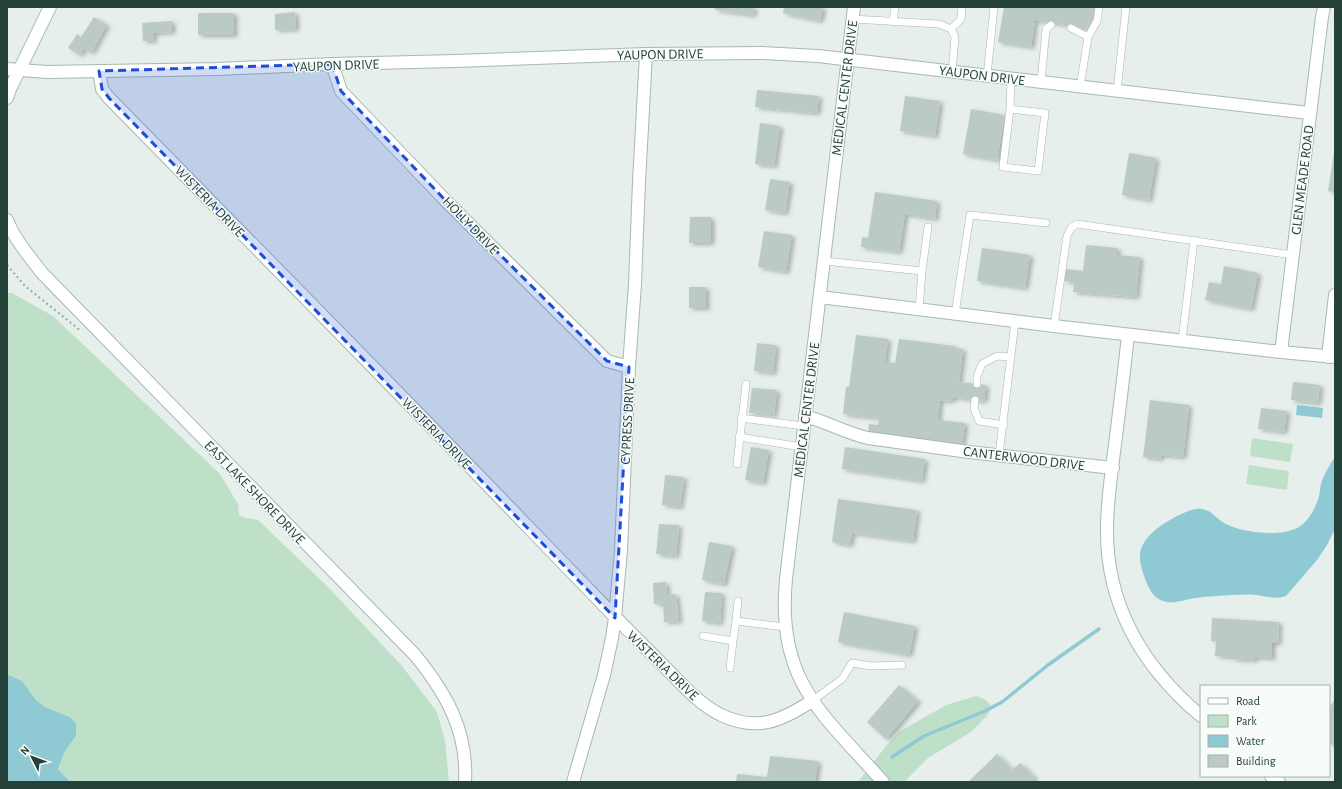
<svg xmlns="http://www.w3.org/2000/svg" width="1342" height="789" viewBox="0 0 1342 789" font-family="'Alegreya Sans',sans-serif">
  <style>
    .green { fill: #bfe0c8 }
    .water { fill: #8ec9d4 }
    .lines { fill: none; stroke-linecap: round; stroke-linejoin: round }
    .stream { stroke: #8ec9d4; stroke-width: 3.5 }
    .building { fill: #bbcac4; filter: url(#shadow) }
    .service-casing { stroke: #a8b8b2; stroke-width: 8 }
    .minor-casing { stroke: #a8b8b2; stroke-width: 14 }
    .tertiary-casing { stroke: #a8b8b2; stroke-width: 14 }
    .path { stroke: #86b3a5; stroke-width: 2; stroke-dasharray: 2 3; stroke-linecap: butt }
    .service { stroke: #fff; stroke-width: 7 }
    .minor { stroke: #fff; stroke-width: 12 }
    .tertiary { stroke: #fff; stroke-width: 12 }
    .marked { fill: #1d4ed8; fill-opacity: 0.2; stroke: #1d4ed8; stroke-width: 3; stroke-dasharray: 8 5; stroke-linejoin: round }
    .labels { text-anchor: middle; stroke-width: 3; stroke-linejoin: round; paint-order: stroke }
    .street-label { font-size: 14px; fill: #24423a; stroke: #f7fbf9 }
  </style>
  <defs>
    <filter id="shadow"><feDropShadow dx="3.5" dy="2" stdDeviation="2" flood-color="#0004"/></filter>
  </defs>
  <rect width="100%" height="100%" fill="#e6efeb"/>
  <!-- green -->
  <path class="green" d="M7,293H12L53,316L220,474L238,504L239,515L246,518L258,520L329,588L402,666L437,712L445,741L449,782H70L58,769L65,751L76,736L70,717L45,707L36,700L22,681L7,674Z
    M1252,438L1293,444L1290,462L1250,456Z
    M1249,465L1289,471L1287,490L1246,484Z
    M976,696L986,700L992,707L987,716L971,732L928,758L904,782H858L886,746L899,732L946,705Z"/>
  <!-- water -->
  <path class="water" d="M1297,405L1323,408L1322,418L1296,415Z
    M1335,457V529L1327,545L1317,560L1286,596C1276,600 1266,596 1256,595C1248,594 1240,595 1232,595C1220,596 1208,596 1196,598C1185,599 1173,605 1163,601C1160,600 1155,597 1153,594C1147,587 1139,564 1140,555C1140,548 1145,540 1149,536C1157,526 1190,506 1202,509C1211,510 1217,519 1224,523C1242,533 1286,539 1303,524C1310,518 1317,505 1319,496C1320,492 1320,488 1321,484C1324,474 1329,466 1335,457Z
    M7,674L22,681L36,700L45,707L70,717L76,724V736L65,751L58,769L70,782H7Z"/>
  <g class="lines">
    <!-- stream -->
    <path class="stream" d="M892,757L924,736L985,711L1002,702L1048,665L1099,629"/>
  </g>
  <!-- building -->
  <path class="building" d="M715,7H754L753,15L715,10Z
    M784,7H823L820,21L783,13Z
    M1004,7H1095L1091,29L1035,20L1031,47L998,42Z
    M295,12L296,29L275,30V14Z
    M198,13H234V35H198Z
    M94,17L107,25L91,53L84,48L80,55L68,48L77,34L81,37Z
    M172,21V32L153,33L154,41H143L142,23Z
    M757,90L819,96L817,113L755,107Z
    M905,96L940,101L935,136L900,131Z
    M971,109L1005,115L997,160L963,154Z
    M760,123L780,126L774,166L755,164Z
    M1129,153L1156,158L1149,200L1122,195Z
    M1334,153H1335V193L1328,191Z
    M770,179L790,182L785,213L765,210Z
    M875,192L937,201L935,219L905,214L899,252L861,247L862,237L868,238Z
    M690,217H711V243H689Z
    M764,231L792,235L786,272L758,267Z
    M1086,245L1117,248V255L1140,257L1136,297L1073,292L1074,282L1064,281L1065,269L1083,271Z
    M982,248L1030,255L1025,288L977,281Z
    M1224,266L1258,273L1251,309L1205,300L1209,282L1221,284Z
    M689,287H706V308H689Z
    M856,335L888,339L885,362L895,363L899,339L955,346V348L963,349L959,382L986,385L984,401L953,397L952,401L940,400L938,420L965,423L962,444L868,432L869,424L878,425L879,418L843,414L846,387H849Z
    M757,343L776,345L773,373L754,371Z
    M1293,382L1320,385L1318,403L1291,400Z
    M752,388L777,390L774,415L749,413Z
    M1150,400L1189,405L1183,457L1161,455L1160,459L1143,457Z
    M1261,408L1287,411L1284,432L1258,429Z
    M751,447L769,450L763,483L745,480Z
    M845,447L925,459L922,481L842,469Z
    M665,475L684,477L680,507L662,505Z
    M838,499L917,510L913,541L852,533L850,545L832,542Z
    M659,524L679,525L676,556L656,554Z
    M709,542L732,546L724,584L702,580Z
    M666,582L667,595L676,594L679,621L664,622L663,603L654,604L653,583Z
    M705,592L722,593L720,623L702,621Z
    M844,612L915,626L909,655L838,642Z
    M1212,618L1279,622L1278,643H1272V658L1255,657V660L1233,659V657L1215,656L1216,641H1211Z
    M899,685L918,701L886,739L867,722Z
    M1335,699V747L1329,743V708Z
    M997,754L1012,770L1020,763L1035,778L1030,782H968Z
    M770,756L818,761L815,782H736L737,774L767,777Z"/>
  <g class="lines">
    <defs>
      <path id="service" d="M852,19L939,24L951,29L955,37L952,72
        M893,22L895,7
        M1071,28L1088,37
        M951,29L961,19L962,7
        M987,76L994,7
        M1041,82L1046,29L1051,25
        M1080,87L1088,37L1097,21L1099,7
        M1117,91L1126,7
        M1010,109L1045,113L1038,171L1003,167L1010,109L1011,79
        M824,261L922,271L919,309
        M922,271L928,227
        M955,314L970,215L1046,223
        M1054,326L1067,236L1071,228L1077,224L1293,255
        M1182,341L1194,240
        M977,384V376L982,364L997,356L1011,357
        M975,400L974,408L979,421L1004,425
        M741,418L804,426
        M739,437L802,447
        M999,455L1015,322
        M737,464L746,384
        M736,621L738,601
        M703,636L733,641L736,621L785,627
        M730,668L733,641
        M812,701L842,679L852,663L871,666L902,665"/>
      <path id="minor" d="M332,64L341,91L447,202L607,361L629,367
        M7,69L47,72L217,69L332,64L455,61L646,54L762,53L818,56L1309,113
        M99,71L102,89L109,98C249,241 391,384 530,529C573,573 615,618 659,661C678,680 697,703 721,715C757,732 781,721 812,701
        M7,98L10,89L50,7
        M7,220C15,240 29,256 42,273L415,655C446,693 468,731 465,782
        M820,297L1054,326L1281,352L1335,357
        M1128,335C1124,374 1119,413 1114,452C1111,477 1107,503 1107,528C1106,606 1143,667 1201,716
        M1281,352L1322,17L1324,7
        M1328,357L1335,295
        M805,416C827,422 846,433 868,438L969,452L1113,468
        M1271,776L1279,782
        M573,782L604,675L612,638L615,618L621,550L629,367L635,284L639,182L646,54"/>
      <path id="tertiary" d="M854,7L786,579C776,681 822,713 883,782"/>
    </defs>
    <!-- service casing -->
    <use href="#service" class="service-casing"/>
    <!-- minor casing -->
    <use href="#minor" class="minor-casing"/>
    <!-- tertiary casing -->
    <use href="#tertiary" class="tertiary-casing"/>
    <!-- path -->
    <path class="path" d="M7,265L25,286L81,331"/>
    <!-- service -->
    <use href="#service" class="service"/>
    <!-- minor -->
    <use href="#minor" class="minor"/>
    <!-- tertiary -->
    <use href="#tertiary" class="tertiary"/>
  </g>
  <!-- marked area -->
  <path class="marked" d="M332,64L341,91L447,202L607,361L629,367L615,618L109,98L102,89L99,71Z"/>
  <g class="labels">
    <!-- street labels -->
    <g class="street-label">
      <text transform="translate(660 54) rotate(-1)" y="5">YAUPON DRIVE</text>
      <text transform="translate(336 65) rotate(-2)" y="5">YAUPON DRIVE</text>
      <text transform="translate(982 75) rotate(7)" y="5">YAUPON DRIVE</text>
      <text transform="translate(844 88) rotate(-83)" y="5">MEDICAL CENTER DRIVE</text>
      <text transform="translate(1302 180) rotate(-83)" y="5">GLEN MEADE ROAD</text>
      <text transform="translate(210 201) rotate(46)" y="5">WISTERIA DRIVE</text>
      <text transform="translate(471 225) rotate(46)" y="5">HOLLY DRIVE</text>
      <text transform="translate(806 410) rotate(-83)" y="5">MEDICAL CENTER DRIVE</text>
      <text transform="translate(627 421) rotate(-87)" y="5">CYPRESS DRIVE</text>
      <text transform="translate(437 433) rotate(46)" y="5">WISTERIA DRIVE</text>
      <text transform="translate(1024 458) rotate(7)" y="5">CANTERWOOD DRIVE</text>
      <text transform="translate(255 492) rotate(46)" y="5">EAST LAKE SHORE DRIVE</text>
      <text transform="translate(663 665) rotate(44)" y="5">WISTERIA DRIVE</text>
    </g>
  </g>
  <!-- border -->
  <rect width="1342" height="789" fill="none" stroke="#24423a" stroke-width="16"/>
  <!-- legend -->
  <rect x="1200" y="685" width="130" height="92" fill="#f7fbf9" stroke="#a3b1ad"/>
  <rect x="1208" y="698" width="20" height="6" fill="#ffffff" stroke="#a3b1ad"/>
  <text x="1236" y="705" font-size="12" fill="#24423a">Road</text>
  <rect x="1208" y="715" width="20" height="12" fill="#bfe0c8" stroke="#a3b1ad"/>
  <text x="1236" y="725" font-size="12" fill="#24423a">Park</text>
  <rect x="1208" y="735" width="20" height="12" fill="#8ec9d4" stroke="#a3b1ad"/>
  <text x="1236" y="745" font-size="12" fill="#24423a">Water</text>
  <rect x="1208" y="755" width="20" height="12" fill="#bbcac4" stroke="#a3b1ad"/>
  <text x="1236" y="765" font-size="12" fill="#24423a">Building</text>
  <!-- north arrow -->
  <g transform="translate(32 757) rotate(312)" stroke="#f7fbf9" stroke-width="3" paint-order="stroke">
  <path d="M0-3L7 15L0 10L-7 15Z" fill="#24423a"/>
  <text y="-6" font-size="11" font-weight="bold" text-anchor="middle" fill="#24423a">N</text>
  </g>
</svg>
